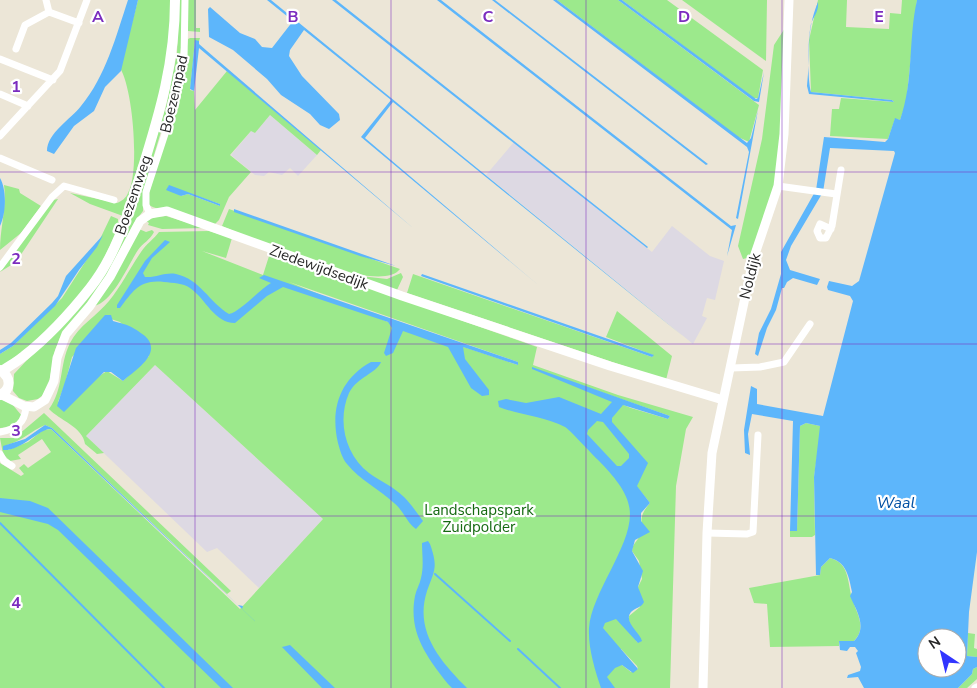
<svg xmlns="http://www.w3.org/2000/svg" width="977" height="688" viewBox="0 0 977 688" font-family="'Nunito Sans',sans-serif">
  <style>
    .industrial { fill: #ddd9e3 }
    .green { fill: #9ce98c; fill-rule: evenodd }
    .water { fill: #5db6fb; fill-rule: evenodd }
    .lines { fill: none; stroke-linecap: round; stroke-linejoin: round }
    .stream { stroke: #5db6fb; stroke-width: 2 }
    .minor { stroke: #fff; stroke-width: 7 }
    .tertiary { stroke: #fff; stroke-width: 9 }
    .secondary { stroke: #fff; stroke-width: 10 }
    .grid { fill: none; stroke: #7b2cbf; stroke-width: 1; stroke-opacity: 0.55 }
    .labels { text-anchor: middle; stroke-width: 4.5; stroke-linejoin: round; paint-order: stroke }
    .street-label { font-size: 15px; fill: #272727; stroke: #fff }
    .park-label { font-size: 15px; fill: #156a11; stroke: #fff }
    .water-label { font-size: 16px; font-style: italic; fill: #0050a3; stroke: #fff }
    .grid-label { font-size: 16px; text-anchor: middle; font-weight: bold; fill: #7b2cbf; stroke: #fff; stroke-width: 4.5; stroke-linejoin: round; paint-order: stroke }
  </style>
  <rect width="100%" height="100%" fill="#ece6d7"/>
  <!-- industrial -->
  <path class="industrial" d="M270,115L317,155L298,176L290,168L282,175L269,172L264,176L255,175L231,155L252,130L255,133Z
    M514,142L652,252L672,226L710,256L724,261L715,300L707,298L702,316L707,318L693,344L486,175Z
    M155,365L323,519L259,588L217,548L207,552L86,436Z"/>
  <!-- green -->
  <path class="green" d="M138,0H172C172,75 145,145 123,216L90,204L70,193L117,203C122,201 126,198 128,193C140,172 133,88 120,68Z
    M179,0H183L182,40L177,78L143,192V211L134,223L101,286L60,338L55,350L49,383L43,395L38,399L27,401L19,398L13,391L14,374L95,287L148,164L166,106L177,53Z
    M188,0H196V28H200V32L188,31Z
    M557,0H618L759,105L749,142L738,137Z
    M622,0H667L763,70L758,98H753Z
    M682,0H767L766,61L759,56Z
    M818,0H847L846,27L889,29L890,13L901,14L902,0H917L906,104L900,120L895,119L888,139L830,136L832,109H839L841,98L894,102L892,100L811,92L809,40Z
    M785,28L780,143L775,187L751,257L743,259L738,246L762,139L774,45Z
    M190,38H200L199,41H195L190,90L194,91L195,110L227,71L321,150L317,155L270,115L255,133L251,131L230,155L251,172L229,197L219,220L215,224C203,221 156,210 149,205L148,197L185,61L188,39ZM169,186L220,204V206L188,194L181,196L168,187Z
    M4,185L19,189L20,193L41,206L21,233L0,250C0,228 7,206 4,185Z
    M58,199L16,262L0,272L53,200Z
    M229,209L400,269C379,297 251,238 222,226Z
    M111,216L118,219V222L121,223C114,236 108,251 101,264C80,302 37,345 0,367V354L13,346L62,298L100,239Z
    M166,216L205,228L162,229L148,225L149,223L146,221L155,217Z
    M139,229L146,232L152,230L154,232C150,240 143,243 138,250C128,265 113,302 94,306Z
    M209,231L232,238L226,258L202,251L263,275L270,253L537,347L533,365L618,395L693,417L686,429L676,486L670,688H0V463L21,476L24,474L19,468L24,464L28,468L51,452L42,439L18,455L21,459L10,461L3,454L0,438H12L18,435L44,413L231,591L227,594L52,428L45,425C31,431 22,441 7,445L8,450L28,442L43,430L51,429L240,609L323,519L155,365L86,436L104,453L97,454L85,444C83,427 59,420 49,409C64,389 59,365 70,343C79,325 97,316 109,301C122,285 130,268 141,252C146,244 154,239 159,232ZM289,282L518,362V365L388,322ZM111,319L120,322L149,356L123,381L107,371L58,402L65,384L72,357ZM532,368L670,416L668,419L631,408ZM638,488L650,503C635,520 646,524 639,537C636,543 633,543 632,551L639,561L642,579L638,587L640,607L629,616V621L638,643L623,624ZM621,649L637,666L638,669L631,672L622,665Z
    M401,273L403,277L397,290L352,275L387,279Z
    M413,274L652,357L653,355L606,337L617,311L672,356L666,380L407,293Z
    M0,399L12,404L22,416L15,427L0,428Z
    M806,423L820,426L821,429L814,477L815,535L812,537H790V531L797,530L800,426Z
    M830,558C851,563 847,585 853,601C857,614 867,628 854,641H839V646L770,647L767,604L754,603L749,588L820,575L821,567Z
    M968,633L975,634L974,648L977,649V657L967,656Z
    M977,667V679L967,688H958L972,674L973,669Z"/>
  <!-- water -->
  <path class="water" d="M128,0H138L121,71L105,87L94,111L74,126L54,154L47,151C47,133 71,119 81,106C106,76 116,36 128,0Z
    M267,0H271L684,337L393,102L365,138L537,284L361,137L391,100L304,30L290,50L289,56L302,76L339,114L340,120L329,129L320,125L310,114L281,95L267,79L233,50L209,37L208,9L210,7L240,33L255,39L262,47L272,48L293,21Z
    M332,0H336L648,247L647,248Z
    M437,0H441L731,226L736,225L727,256L732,230Z
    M492,0H495L708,164L706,165Z
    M553,0H557L747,143L751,138L758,110L738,219L736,218L749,152L747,147Z
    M618,0H622L756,99L758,98L764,72L759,102L754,101Z
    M917,0H977V552L969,612L967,656L977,657V667L973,669L972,674L958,688H864L858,677L847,678L848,675L860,671L861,667L856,653L858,651L855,647H850L847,651L840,650L839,641H854C868,627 856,610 850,596L852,592C849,578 847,562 830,558L821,567L820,575H816L814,477L820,426L806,423L800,426L797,531H790L793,421L752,414L748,434L750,455L745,453L744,430L751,386L757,389V404L823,416L853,301L850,296L828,290L827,287L829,281L852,286L859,281L895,153L894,151L830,148L823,192L791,246L786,260L790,270L820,279L817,285L793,278L787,282L784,288H782L776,310L767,328L758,356L755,354L759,333L771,309L781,274V252L816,190L824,137L885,142L888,139L895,118L900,120C914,81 908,40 917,0ZM927,638H957V668H927Z
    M818,2C819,11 814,16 811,24C808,37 807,79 811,92L892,100L894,102L809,94L807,86C811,54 805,33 818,2Z
    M195,40L199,41V44L207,51L413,228L199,48L194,91L190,89Z
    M0,178C7,190 6,214 0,226Z
    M169,185L220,204V206L188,194L181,196L166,190Z
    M234,209L396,266L360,256L234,212Z
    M103,235L97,247L79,270L55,306L13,346L0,354V350L11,343L52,303L58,296L66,276Z
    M165,240L170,242L152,258L143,273L145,277C156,278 165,272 176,274C200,279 209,302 229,314C240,312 259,290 271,283L259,278L264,275L518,362V365L463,347L465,359L489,390V395L482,396L471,388L448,347L403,331L393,353L386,356L384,353L392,328L388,322L283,287L267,296L235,323C214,323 206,299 190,288C183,283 173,283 164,282C140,279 133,291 120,308H117V305L145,261Z
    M422,274L654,355L652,357L421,276Z
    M105,315H111L113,321C128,325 132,326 145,336C163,353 137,369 123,381L111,372H104L64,412L57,406L76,348Z
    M371,362H381C376,374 358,376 349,393C337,421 345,454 369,473C380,481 394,487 404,497C411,504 417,513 423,521L416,529C407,523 403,510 394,503C379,489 360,480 347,464C342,458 340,450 338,443C330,409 340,379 371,362Z
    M532,367L670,416L668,419L623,405L612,418V422L648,463L637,486L650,503L641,513V521L650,532L635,540L632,551L643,571L638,587L644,602C641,608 636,607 631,612C623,622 640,632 642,641L638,643L616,619L605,623L603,628L638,669L633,673L622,665L615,668L607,677L615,688H601C595,670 588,648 589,628C592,590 637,540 629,506C626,489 609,471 597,459C593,455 568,428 565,427C546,417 519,415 499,407L498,401L506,399L526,403L559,397L601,414L612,402L532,369ZM597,421L603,422L629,454V458L621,466H617L587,434L588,430Z
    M45,425L52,428L238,605L243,606L242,609L275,640L51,429C41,427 22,451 3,450V446L25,439Z
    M0,498L30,501L48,508L233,688H221L58,530L48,524L0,512Z
    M428,541L430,544C438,567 435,569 427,591C414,631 440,661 467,688H452L448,684C427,657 408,633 415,596C416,590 420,584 421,578C424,566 422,554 422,543Z
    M280,645L282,647L290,645L335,688H322Z"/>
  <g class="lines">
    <!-- stream -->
    <path class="stream" d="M0,523L164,688
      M435,574L510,641
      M518,649L560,688"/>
    <!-- minor -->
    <path class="minor" d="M46,0L49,12L79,23
      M16,49L25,25L49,12
      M0,59L53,80
      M0,94L28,106
      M0,136L60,71L87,0
      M0,158L52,180
      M778,186L836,194
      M150,214L146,205V192L165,134L184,60L185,0
      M831,229L820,224L817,231L820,238H826L832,226L841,170
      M0,267L52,197L64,186L114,200
      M731,368L760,367L784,362L810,324
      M0,432C16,429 25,424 26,406
      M0,454L4,461L12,466
      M707,533L747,534L753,532L758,435
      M975,688L977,687"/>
    <!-- tertiary -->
    <path class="tertiary" d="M2,395L24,406L34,407L45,400L54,381L57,358L66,334L90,306L110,277L140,221L150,214L167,211L402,296L610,366L723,400
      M703,688L707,533L712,453L753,260L778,186L784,134L789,0"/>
    <!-- secondary -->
    <path class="secondary" d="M0,370C11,377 12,389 0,395
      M2,371C9,366 17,362 24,356C48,337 71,312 90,288C117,254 129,211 142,170C160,112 175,62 175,0"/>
  </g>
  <!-- grid -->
  <path class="grid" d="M195,0V688M391,0V688M586,0V688M782,0V688M0,172H977M0,344H977M0,516H977"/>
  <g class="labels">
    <!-- street labels -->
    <g class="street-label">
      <text transform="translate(174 94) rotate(-77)" y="5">Boezempad</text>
      <text transform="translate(133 195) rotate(-71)" y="5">Boezemweg</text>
      <text transform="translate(319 267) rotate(20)" y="5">Ziedewijdsedijk</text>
      <text transform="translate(750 276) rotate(-76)" y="5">Noldijk</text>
    </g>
    <!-- park labels -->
    <g class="park-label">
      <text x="479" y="515">Landschapspark<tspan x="479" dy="17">Zuidpolder</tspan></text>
    </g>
    <!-- water labels -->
    <g class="water-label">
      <text x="896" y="508">Waal</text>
    </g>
  </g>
  <g class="grid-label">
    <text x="98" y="22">A</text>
    <text x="293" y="22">B</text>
    <text x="488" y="22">C</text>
    <text x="684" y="22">D</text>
    <text x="879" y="22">E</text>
    <text x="16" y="92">1</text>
    <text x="16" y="264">2</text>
    <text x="16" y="436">3</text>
    <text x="16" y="608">4</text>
  </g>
  <!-- north arrow -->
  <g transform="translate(942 653) rotate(325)"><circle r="24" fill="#ffffff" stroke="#a9a9a9"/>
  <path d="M0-4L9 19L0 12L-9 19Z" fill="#3135ff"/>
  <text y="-8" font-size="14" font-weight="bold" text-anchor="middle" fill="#272727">N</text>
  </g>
</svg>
